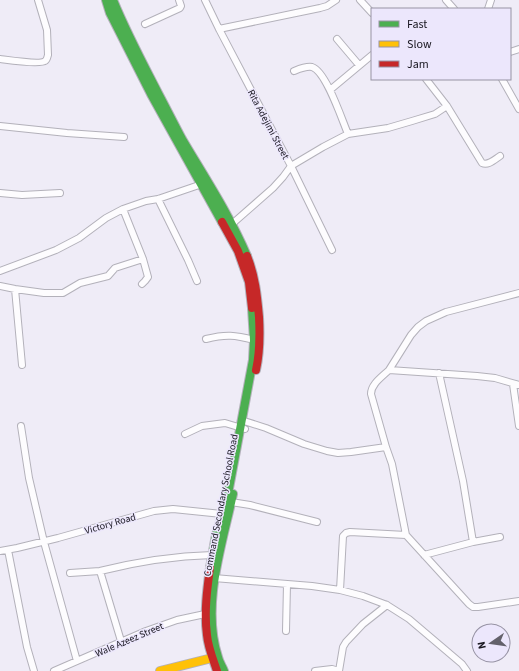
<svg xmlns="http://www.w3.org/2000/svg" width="519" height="671" viewBox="0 0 519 671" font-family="'Source Sans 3',sans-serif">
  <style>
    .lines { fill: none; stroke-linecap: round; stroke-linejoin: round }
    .street-casing { stroke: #b3b1ba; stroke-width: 8 }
    .fast-casing { stroke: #b3b1ba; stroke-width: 10 }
    .slow-casing { stroke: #b3b1ba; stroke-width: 10 }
    .jam-casing { stroke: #b3b1ba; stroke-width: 10 }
    .street { stroke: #fdfcfe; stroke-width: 6 }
    .fast { stroke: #4caf50; stroke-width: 8 }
    .slow { stroke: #ffc107; stroke-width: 8 }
    .jam { stroke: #c62828; stroke-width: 8 }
    .labels { text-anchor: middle; stroke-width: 3; stroke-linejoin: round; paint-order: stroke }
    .street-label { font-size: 10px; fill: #18161f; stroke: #ece7fc }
  </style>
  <rect width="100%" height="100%" fill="#efecf7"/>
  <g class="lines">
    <defs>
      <path id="street" d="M205,0L219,29L291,166L332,250
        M360,0L372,13
        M446,0L454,9
        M488,9L491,0
        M145,24L180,8L181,6L179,0
        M219,29L320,8L327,6L336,0
        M337,39L359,65
        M510,52L519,49
        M0,59C8,60 40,65 45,61C47,60 47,58 48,55L47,30L38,0
        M294,71C299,69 306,66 312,67C326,71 342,120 348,134
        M426,79L447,106L482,163C488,166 494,160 500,156
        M502,79L519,109
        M330,90L372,55
        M0,126L67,133L124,137
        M0,193L22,195L60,193
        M158,199L188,260L197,281
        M123,209L143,259L148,277L145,281L142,284
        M232,224L273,188L283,177L291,166L323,147L348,134L388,128L412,121L435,114L447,106
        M0,271L56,250L79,238L106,218L123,209L146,201L158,199L202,184
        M0,286L15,289L44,293H63L80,283L108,276L115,268L143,259
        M15,289L22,365
        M206,339C226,334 235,335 254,340
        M389,370L411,335L418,327L426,321L446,312L519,293
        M439,373L463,481L473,542
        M513,384L519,426
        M519,385L495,378L477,376L389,370C382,377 371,384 371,394L386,447L392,464L406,535L469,604L473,607H478L519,601
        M241,420L266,428L304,444L327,451L338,453L351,452L386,447
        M21,426L29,478L44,542L77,661
        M185,434L202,426L225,423L245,429
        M231,502L250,505L317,522
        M8,550L27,647L34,671
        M0,551L17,548L58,538L154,511L173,509L222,514
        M424,555L473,542L500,537
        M70,573L100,571
        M214,578L312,586L340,590L363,596L387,605L409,619L462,664L467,671
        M340,590L343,536L346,533L350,532L406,535
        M286,631L287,584
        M121,641L100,571C136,562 174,556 212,555
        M54,671L146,631L177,620L205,614
        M315,671L332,669L339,671
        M339,671L343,647L346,642L363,624L387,605"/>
      <path id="fast" d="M106,0L110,13L151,94L222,222
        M113,0C126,32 142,62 158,93C166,108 174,124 182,139C205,178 229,214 247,256
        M210,568L216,535L227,499L253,360L254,340L252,308
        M224,671C222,666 219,662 218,657C201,606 222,545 233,494"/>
      <path id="slow" d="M160,671L212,658"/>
      <path id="jam" d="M222,222L238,251L249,282L252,308
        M247,256C255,276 257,295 259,317C260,335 260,352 256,370
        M210,568C207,590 204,613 207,635C208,647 213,659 217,671"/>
    </defs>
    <!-- street casing -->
    <use href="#street" class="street-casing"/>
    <!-- fast casing -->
    <use href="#fast" class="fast-casing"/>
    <!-- slow casing -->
    <use href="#slow" class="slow-casing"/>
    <!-- jam casing -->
    <use href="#jam" class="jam-casing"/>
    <!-- street -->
    <use href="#street" class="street"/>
    <!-- fast -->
    <use href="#fast" class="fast"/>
    <!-- slow -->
    <use href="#slow" class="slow"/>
    <!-- jam -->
    <use href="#jam" class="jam"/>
  </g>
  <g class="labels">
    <!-- street labels -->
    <g class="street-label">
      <text transform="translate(269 124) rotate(62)" y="4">Rita Adejimi Street</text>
      <text transform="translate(220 505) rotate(-79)" y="4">Command Secondary School Road</text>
      <text transform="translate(110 523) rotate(-16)" y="4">Victory Road</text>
      <text transform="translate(129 639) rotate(-23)" y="4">Wale Azeez Street</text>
    </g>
  </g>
  <!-- legend -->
  <rect x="371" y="8" width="140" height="72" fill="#ece7fc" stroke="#9793a4"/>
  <rect x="379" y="21" width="20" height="6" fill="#4caf50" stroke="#9793a4"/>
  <text x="407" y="28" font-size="12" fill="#18161f">Fast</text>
  <rect x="379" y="41" width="20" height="6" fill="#ffc107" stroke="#9793a4"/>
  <text x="407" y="48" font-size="12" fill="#18161f">Slow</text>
  <rect x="379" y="61" width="20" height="6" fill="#c62828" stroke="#9793a4"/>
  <text x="407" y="68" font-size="12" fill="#18161f">Jam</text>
  <!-- north arrow -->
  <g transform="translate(491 643) rotate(257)"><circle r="19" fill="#ece7fc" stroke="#9793a4"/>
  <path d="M0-3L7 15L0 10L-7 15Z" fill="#63616b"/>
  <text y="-6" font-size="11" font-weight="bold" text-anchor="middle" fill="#18161f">N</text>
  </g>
</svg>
